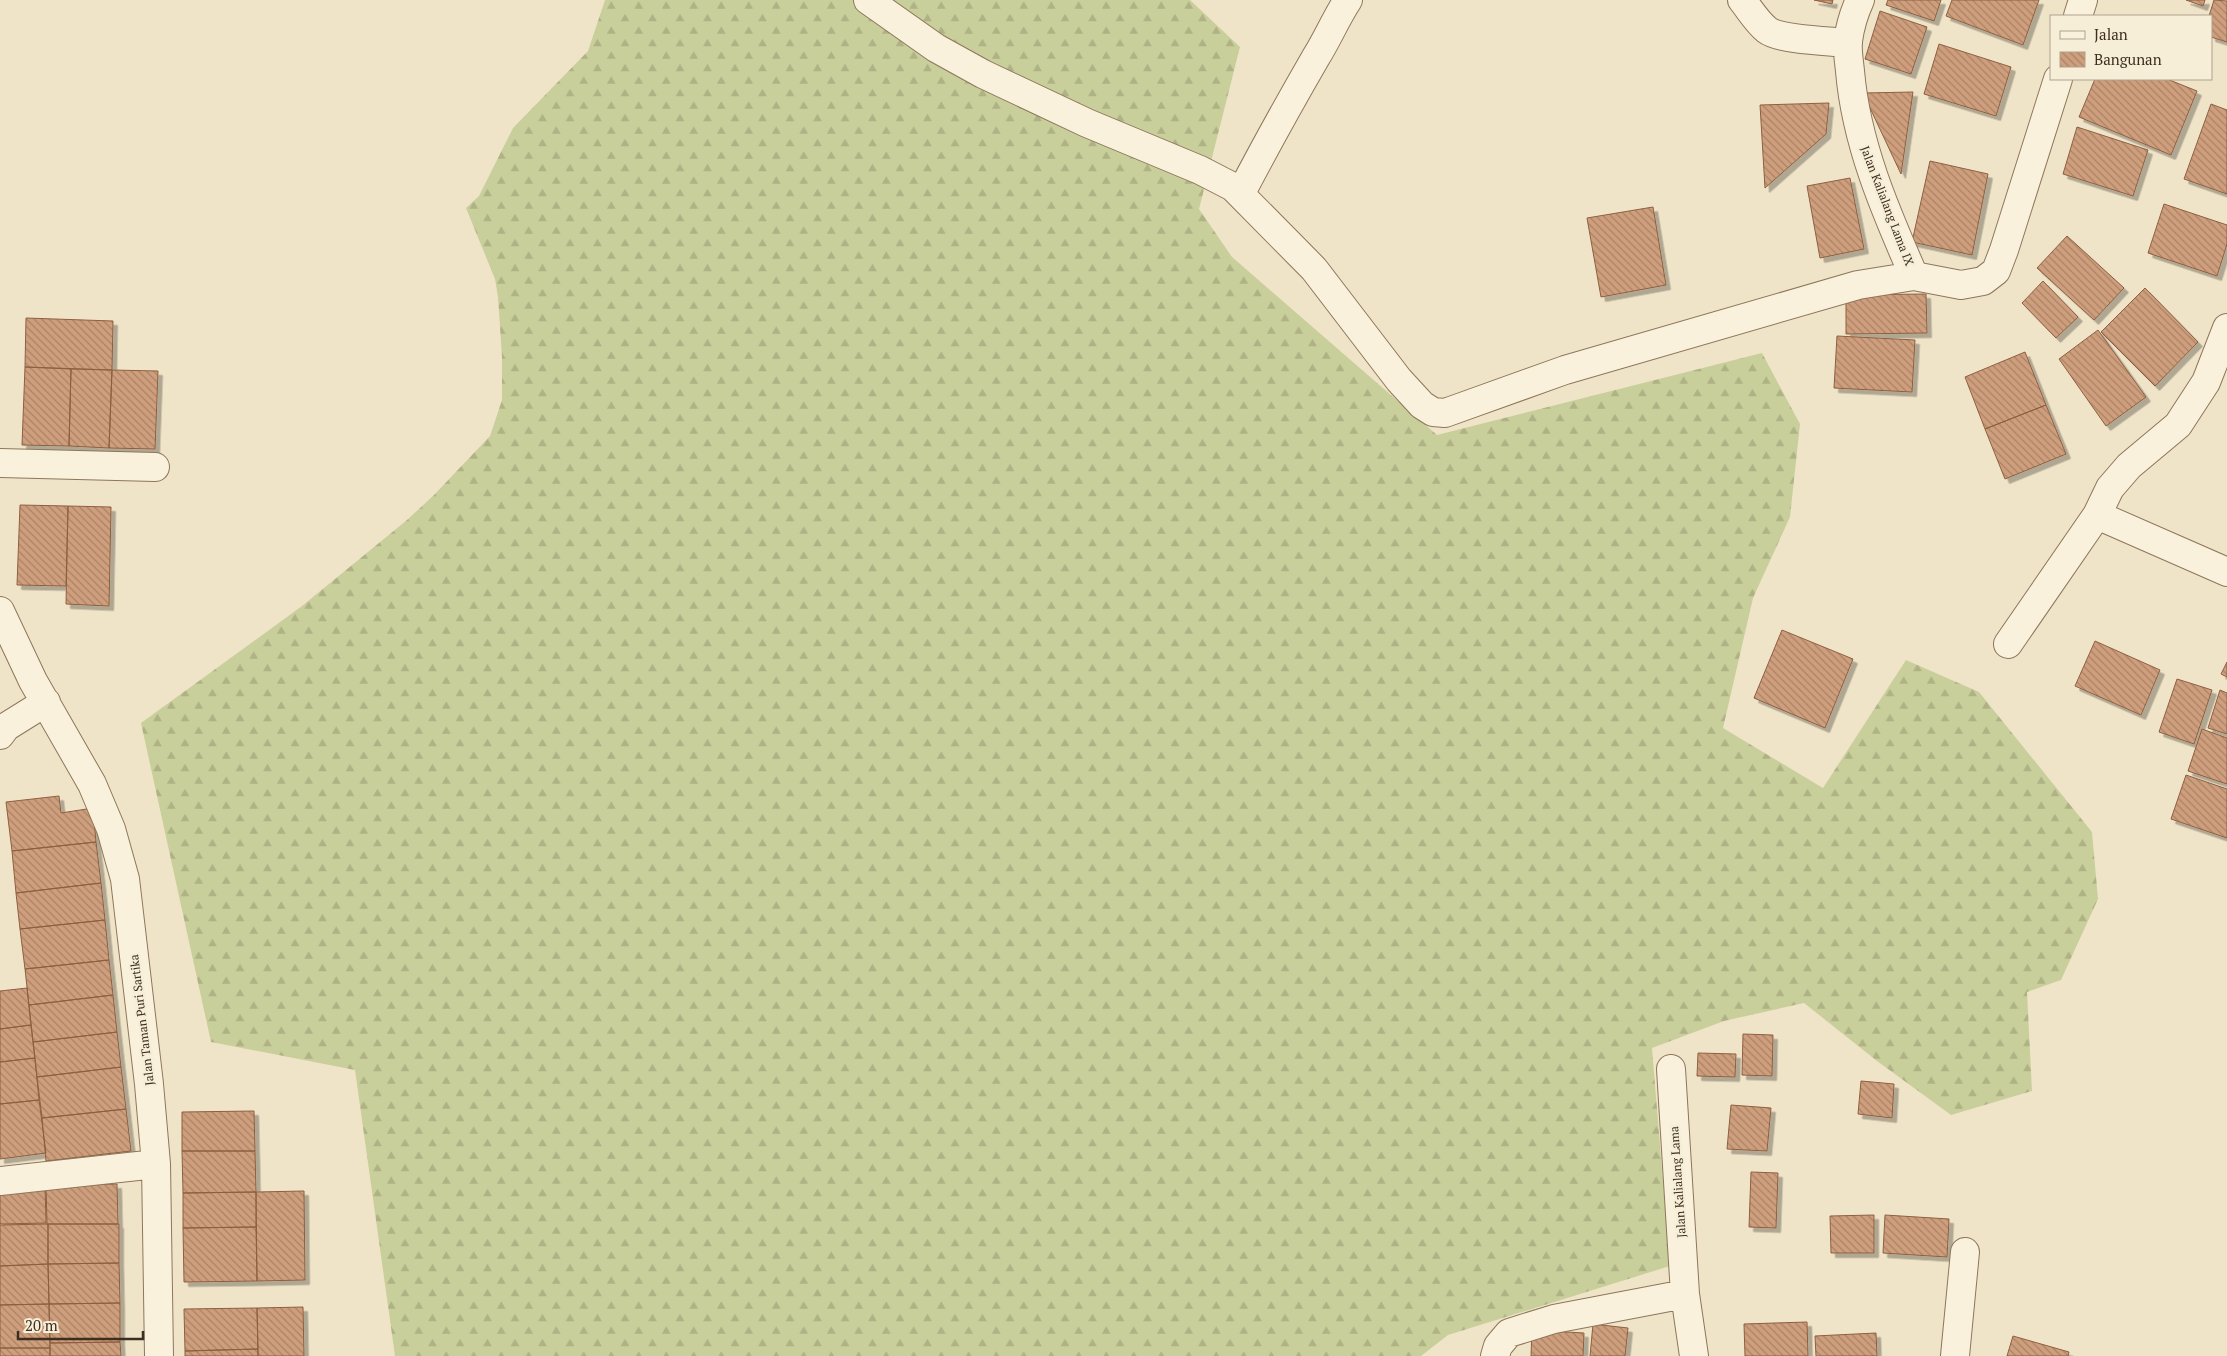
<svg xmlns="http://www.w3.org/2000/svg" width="2227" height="1356" viewBox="0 0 2227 1356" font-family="'PT Serif',serif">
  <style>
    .forest { fill: url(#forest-firs) }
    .building { fill: url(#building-back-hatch); stroke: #8d5f41; filter: url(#shadow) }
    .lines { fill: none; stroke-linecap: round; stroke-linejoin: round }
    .minor-casing { stroke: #8d765c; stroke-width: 30 }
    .minor { stroke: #faf1dc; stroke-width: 28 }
    .labels { text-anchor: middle; stroke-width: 5; stroke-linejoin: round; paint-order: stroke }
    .street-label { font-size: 12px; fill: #3d2e20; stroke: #f7eed8 }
  </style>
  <defs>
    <pattern id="forest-firs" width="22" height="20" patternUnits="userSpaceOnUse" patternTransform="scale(1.25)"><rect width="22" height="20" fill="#c9cf9b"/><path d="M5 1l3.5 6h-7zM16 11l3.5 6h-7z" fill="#aeb285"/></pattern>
    <pattern id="building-back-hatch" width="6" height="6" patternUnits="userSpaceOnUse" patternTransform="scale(1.25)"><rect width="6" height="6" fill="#cf9f7d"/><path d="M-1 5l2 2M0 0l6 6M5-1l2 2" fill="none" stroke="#a98266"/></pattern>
    <filter id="shadow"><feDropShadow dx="4.5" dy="4.5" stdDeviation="0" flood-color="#0004"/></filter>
  </defs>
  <rect width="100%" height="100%" fill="#f0e4c8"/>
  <!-- forest -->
  <path class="forest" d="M605,0H1190L1240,47L1199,209L1232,257L1437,435L1762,353L1800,424L1790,517L1753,598L1723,728L1823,788L1906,660L1979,692L2092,832L2098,899L2061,980L2027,992L2032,1091L1951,1115L1877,1061L1804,1003L1724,1021L1652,1048L1670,1266L1448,1335L1421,1356H395L355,1070L211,1042L141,723L302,606L407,520L434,495L490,436L502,400V357L498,297L495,279L466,208L479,196L513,128L588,51Z"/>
  <!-- building -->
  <path class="building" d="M1814,0H1833L1832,4Z
    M1888,0H1941L1934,21L1886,5Z
    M1952,0H2039L2023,45L1946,16Z
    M2186,0H2205L2203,6Z
    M2214,0L2227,1V42L2211,37V16H2209Z
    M1880,11L1927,27L1911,74L1865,59Z
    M1939,44L2011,67L1996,116L1924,94Z
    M2095,79H2167L2197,91L2171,155L2079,117Z
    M1913,92L1901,174L1863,93Z
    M1829,103L1826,134L1765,188L1760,105Z
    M2211,104L2227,110V194L2184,179Z
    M2077,127L2148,150L2133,196L2063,174Z
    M1930,161L1988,174L1972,255L1912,242Z
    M1850,178L1864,249L1820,258L1807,186Z
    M2164,204L2227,225V244L2217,276L2148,253Z
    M1653,207L1666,285L1601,297L1587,218Z
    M2067,236L2124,288L2094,320L2037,268Z
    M2043,281L2078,317L2056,338L2022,303Z
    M2145,288L2198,342L2155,386L2101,332Z
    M1926,294L1927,333L1846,334V295Z
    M26,318L113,321L112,370L25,367Z
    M2098,330L2146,397L2106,426L2059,359Z
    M1837,336L1915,340L1912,392L1834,388Z
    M2025,352L2046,405L1985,429L1965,377Z
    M25,367L71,369L69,446L22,445Z
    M71,369L112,370L109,448L69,446Z
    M112,370L158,371L155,449L109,448Z
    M2046,405L2066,454L2005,479L1985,429Z
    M20,505L68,506L66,586L17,585Z
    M68,506L111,507L109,606L66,604Z
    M1782,630L1853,659L1825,728L1754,698Z
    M2095,641L2160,670L2141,715L2075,686Z
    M2227,662V677L2221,674Z
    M2177,679L2212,690L2194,744L2159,732Z
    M2220,690L2227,693V734L2208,728Z
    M2202,729L2227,738V784L2188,771Z
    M2186,775L2227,789V838L2171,819Z
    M59,796L61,813L93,808L96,842L12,851L6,802Z
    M96,842L101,883L16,893L12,851Z
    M101,883L105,920L20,929L16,893Z
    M105,920L109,960L25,969L20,929Z
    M109,960L113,995L29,1005L25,969Z
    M27,988L31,1025L0,1029V991Z
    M113,995L117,1032L33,1042L29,1005Z
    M31,1025L35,1058L0,1062V1029Z
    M117,1032L121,1067L37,1077L33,1042Z
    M1743,1034L1773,1035L1772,1076L1742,1075Z
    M1698,1053L1736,1054L1735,1077L1697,1076Z
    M35,1058L39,1100L0,1104V1062Z
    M121,1067L126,1109L42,1118L37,1077Z
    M1861,1081L1894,1084L1892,1118L1858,1114Z
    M39,1100L46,1153L0,1159V1104Z
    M1731,1105L1771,1108L1767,1151L1727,1149Z
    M126,1109L131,1151L46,1161L42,1118Z
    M254,1111L255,1151H182V1112Z
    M182,1151H255L256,1192L183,1193Z
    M1751,1172L1778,1173L1776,1228L1749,1227Z
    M45,1183L46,1223L0,1224V1184Z
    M117,1184L118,1224H47L46,1185Z
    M304,1191L305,1280L257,1281L256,1192Z
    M256,1192V1227L183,1228V1193Z
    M1874,1215V1253H1831L1830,1216Z
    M1885,1215L1949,1219L1947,1257L1883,1253Z
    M48,1224V1264L0,1266V1225Z
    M48,1224H119V1263L48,1264Z
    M256,1227L257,1281L184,1282L183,1228Z
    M119,1263L120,1303L49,1304L48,1264Z
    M48,1264L49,1304L0,1305V1266Z
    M120,1303V1342L50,1343L49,1304Z
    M49,1304L50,1348H0V1305Z
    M303,1307L304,1356H258L257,1308Z
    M257,1308L258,1349L185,1351L184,1309Z
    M1807,1322L1808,1356H1745L1744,1324Z
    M1593,1324L1628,1328L1625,1356H1590Z
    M1532,1330L1584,1333L1583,1356H1531Z
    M1876,1333L1877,1356H1816L1815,1336Z
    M2013,1336L2069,1352L2068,1356H2007Z
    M120,1342L121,1356H50V1343Z
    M0,1348H50V1356H0Z
    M258,1349V1356H185V1351Z"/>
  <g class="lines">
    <defs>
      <path id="minor" d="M868,0L936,48L983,74L1087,123L1200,170L1233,187L1314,269L1399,380L1422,405L1433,412L1445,413L1565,370L1858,285L1914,276L1961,285L1983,281L1996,271L2004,250L2058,79
        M1742,0C1750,10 1757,22 1767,30C1780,40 1830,41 1848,43
        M1860,0C1854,13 1850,26 1848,41C1847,50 1849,61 1850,71C1856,143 1885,210 1914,276
        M2078,16L2083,0
        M1241,193C1265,147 1290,102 1316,57C1328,38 1336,18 1348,0
        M2227,328L2206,382L2178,425L2129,466L2110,488L2097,515L2227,572
        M0,463L155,467
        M0,611L33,681L92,784L111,829L125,879L149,1084L156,1164L159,1356
        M2008,644L2097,515
        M0,735L6,727L46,702
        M1671,1069L1685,1294L1694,1356
        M0,1181L156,1164
        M1495,1356L1498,1346L1509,1333L1554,1319L1685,1294
        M1955,1356L1965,1252"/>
    </defs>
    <!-- minor casing -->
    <use href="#minor" class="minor-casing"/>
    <!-- minor -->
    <use href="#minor" class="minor"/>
  </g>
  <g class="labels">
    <!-- street labels -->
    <g class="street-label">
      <text transform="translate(1887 206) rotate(69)" y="4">Jalan Kalialang Lama IX</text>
      <text transform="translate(142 1020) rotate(-97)" y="4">Jalan Taman Puri Sartika</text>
      <text transform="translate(1678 1182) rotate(-94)" y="4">Jalan Kalialang Lama</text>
    </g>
  </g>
  <!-- legend -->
  <rect x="2050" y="15" width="162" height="65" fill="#f7eed8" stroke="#ada18e"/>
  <rect x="2060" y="31" width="25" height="8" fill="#faf1dc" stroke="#ada18e"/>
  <text x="2094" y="40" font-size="15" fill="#3d2e20">Jalan</text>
  <rect x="2060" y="52" width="25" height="15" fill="url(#building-back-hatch)" stroke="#ada18e"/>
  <text x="2094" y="65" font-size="15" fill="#3d2e20">Bangunan</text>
  <!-- scale -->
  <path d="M18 1331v8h125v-8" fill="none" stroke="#3d2e20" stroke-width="2.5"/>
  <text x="25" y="1331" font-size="15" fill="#3d2e20" stroke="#f7eed8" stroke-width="4" paint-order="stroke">20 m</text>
</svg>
